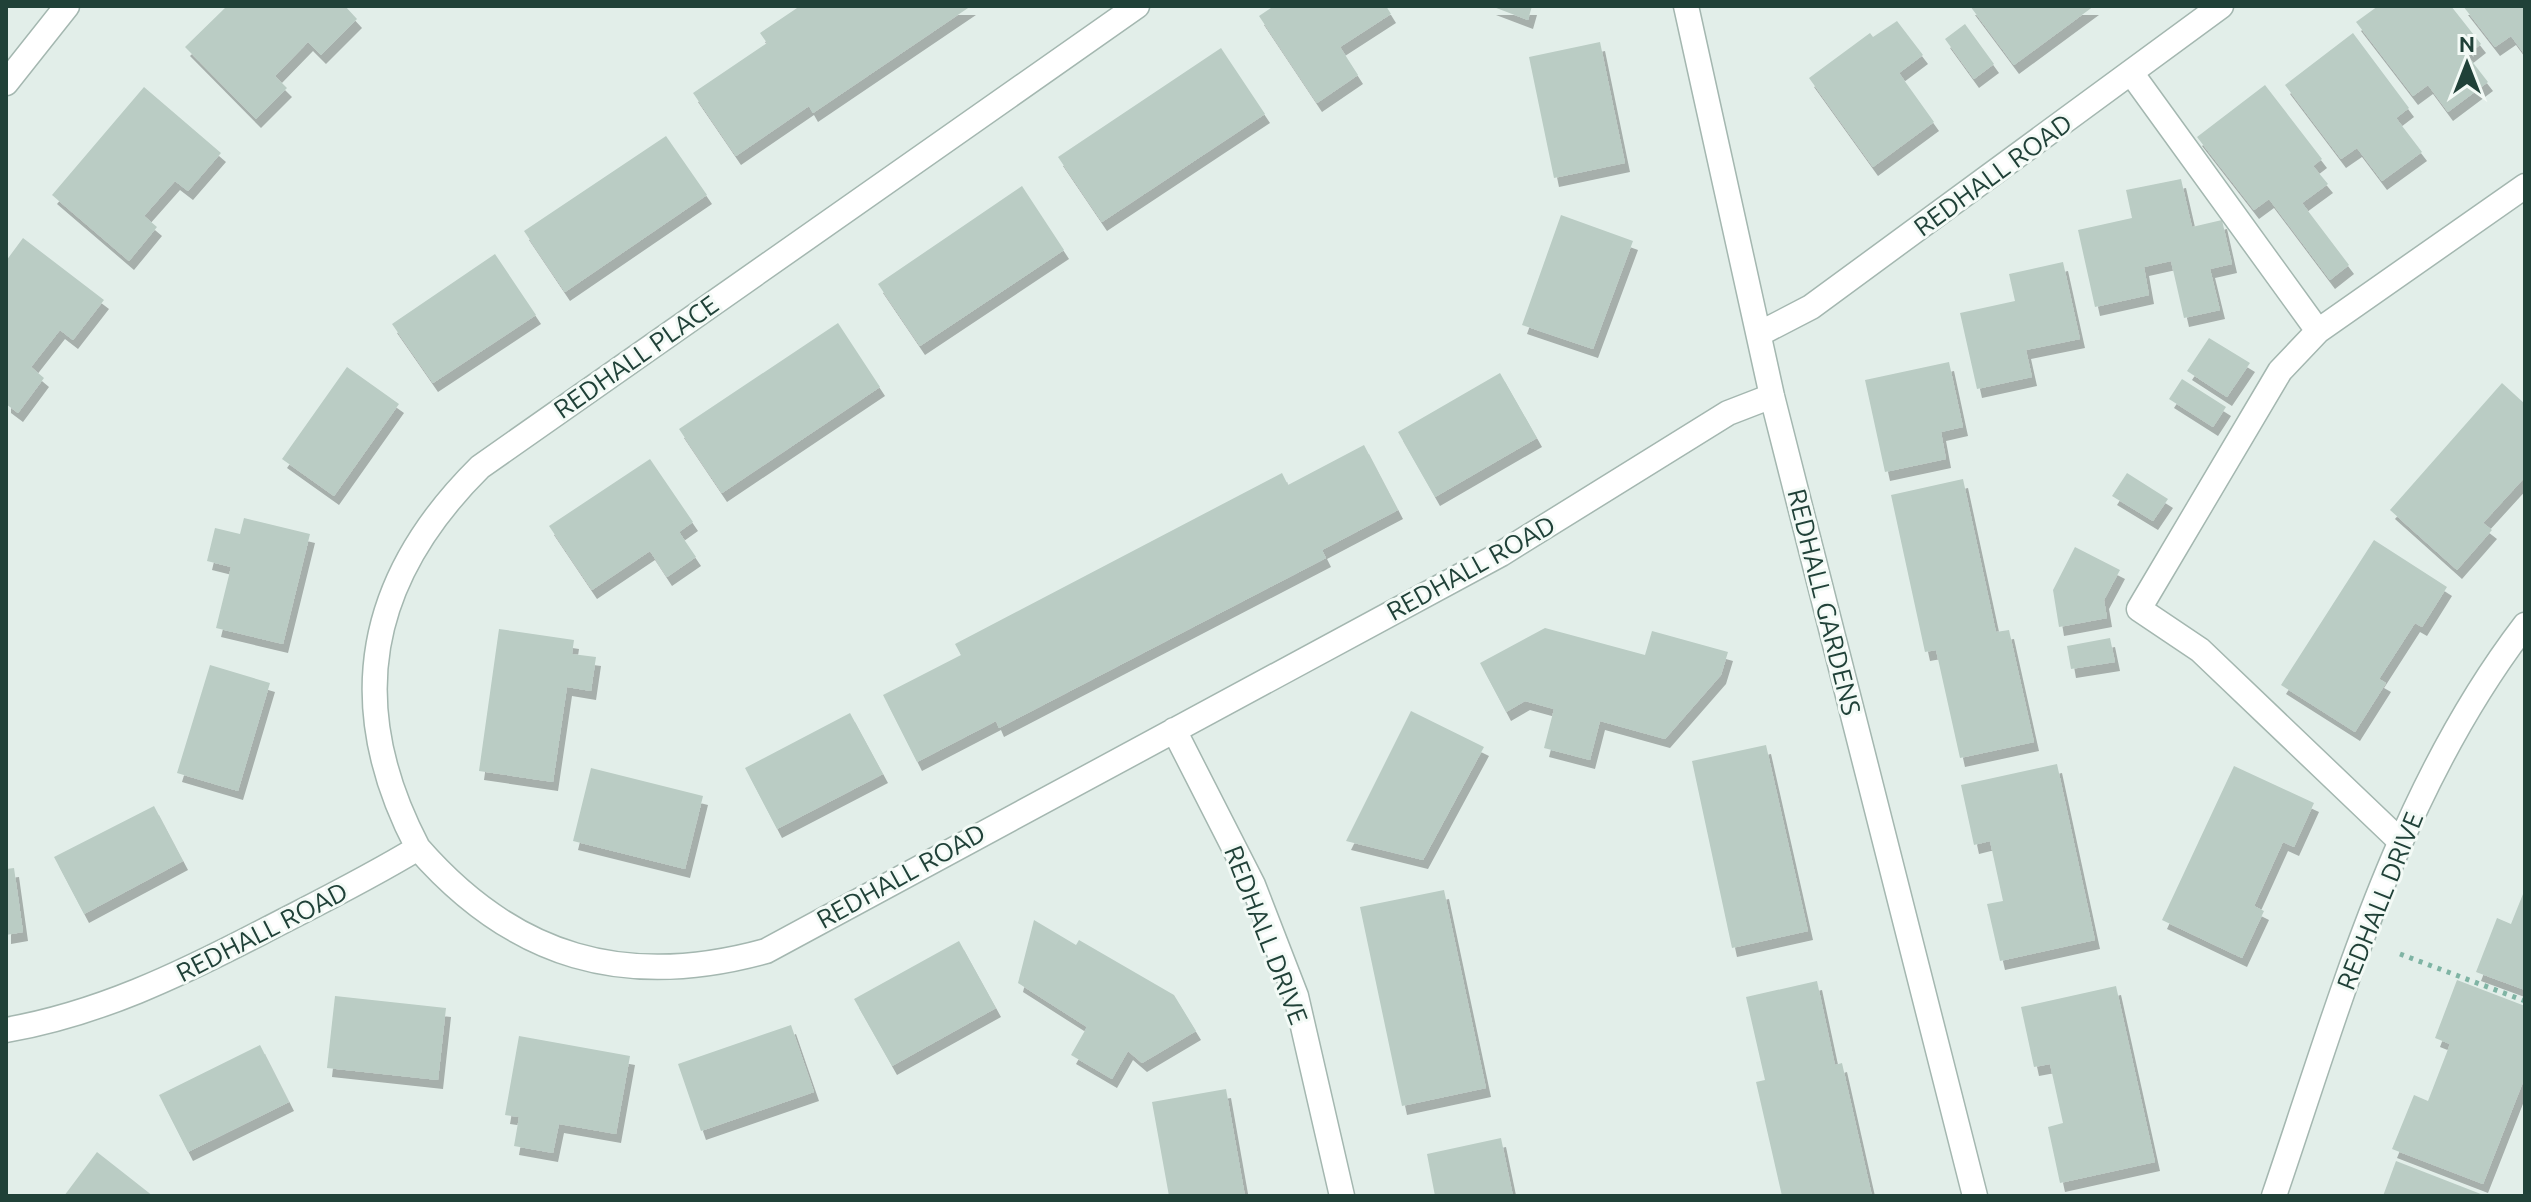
<svg xmlns="http://www.w3.org/2000/svg" width="2531" height="1202" viewBox="0 0 2531 1202" font-family="Ubuntu,sans-serif">
  <style>
    .building { fill: #baccc4; filter: url(#shadow) }
    .lines { fill: none; stroke-linecap: round; stroke-linejoin: round }
    .service-casing { stroke: #a4b7b0; stroke-width: 27 }
    .minor-casing { stroke: #a4b7b0; stroke-width: 27 }
    .path { stroke: #7fb4a4; stroke-width: 5; stroke-dasharray: 4 6; stroke-linecap: butt }
    .service { stroke: #fff; stroke-width: 24 }
    .minor { stroke: #fff; stroke-width: 24 }
    .labels { text-anchor: middle; stroke-width: 6; stroke-linejoin: round; paint-order: stroke }
    .street-label { font-size: 26px; fill: #204138; stroke: #f3faf6 }
  </style>
  <defs>
    <filter id="shadow"><feDropShadow dx="5" dy="9" stdDeviation="0" flood-color="#0004"/></filter>
  </defs>
  <rect width="100%" height="100%" fill="#e2eee9"/>
  <!-- building -->
  <path class="building" d="M227,6H345L357,19L321,55L308,42L275,76L287,88L256,119L185,47Z
    M800,6H971L813,113L809,106L736,156L693,93L767,43L760,33Z
    M1274,6H1386L1391,14L1340,47L1358,75L1317,103L1259,16Z
    M1491,6H1532L1528,20Z
    M1970,6H2094L2014,65Z
    M2378,6H2451L2481,44L2467,55L2488,82L2448,112L2428,85L2413,96L2356,22Z
    M2463,6H2525V55L2511,36L2495,47Z
    M1897,21L1923,55L1899,73L1934,122L1873,167L1809,78L1870,33L1873,37Z
    M1965,24L1994,64L1974,79L1945,39Z
    M2353,33L2409,108L2396,118L2422,152L2382,181L2357,148L2341,159L2285,85Z
    M1600,42L1625,163L1554,178L1529,57Z
    M1221,48L1265,114L1102,222L1058,157Z
    M2265,85L2322,159L2313,166L2328,184L2302,203L2349,265L2330,280L2269,199L2254,210L2197,137Z
    M144,87L221,153L188,191L175,181L144,216L157,227L129,261L52,195Z
    M666,136L707,195L565,292L524,231Z
    M2181,179L2192,227L2222,220L2232,264L2210,269L2220,310L2184,318L2171,261L2144,267L2149,295L2095,307L2078,230L2132,218L2126,190Z
    M1022,186L1064,250L920,346L878,284Z
    M1561,215L1633,241L1593,349L1522,325Z
    M23,238L104,300L73,340L60,330L31,367L44,378L18,413L6,404V261Z
    M495,254L536,315L433,383L392,324Z
    M2063,262L2080,339L2026,350L2032,377L1977,389L1960,313L2015,301L2009,274Z
    M838,323L880,387L722,493L679,429Z
    M2209,338L2250,363L2227,397L2187,371Z
    M1949,362L1963,427L1941,432L1946,459L1885,472L1865,380Z
    M347,367L399,404L334,496L282,459Z
    M1500,373L1537,438L1435,497L1398,432Z
    M2182,379L2226,407L2213,427L2169,399Z
    M2502,383L2525,404V477L2483,523L2492,530L2457,570L2390,510Z
    M1364,445L1398,510L1322,550L1326,558L999,728L996,721L917,762L883,695L961,655L955,644L1282,473L1288,485Z
    M650,459L693,522L679,532L696,557L667,577L650,551L592,590L549,526Z
    M2127,473L2168,499L2153,521L2112,496Z
    M1963,479L1996,632L2009,630L2034,742L1960,758L1936,650L1925,652L1891,495Z
    M244,518L310,534L283,644L216,628L231,567L207,561L215,528L240,534Z
    M2374,540L2447,587L2422,627L2415,623L2379,679L2386,683L2355,732L2281,685Z
    M2075,547L2120,570L2104,600L2107,618L2059,627L2053,590Z
    M1545,628L1645,655L1652,631L1728,652L1721,675L1665,739L1600,721L1590,760L1544,748L1554,709L1525,701L1506,712L1480,663Z
    M499,629L574,640L572,654L596,657L591,691L567,687L553,782L479,771Z
    M2110,638L2115,662L2071,669L2067,646Z
    M210,665L270,683L238,791L177,773Z
    M1411,711L1484,747L1423,860L1346,841Z
    M850,713L883,774L777,829L745,768Z
    M1766,745L1808,931L1732,948L1692,761Z
    M2057,764L2095,940L2000,961L1987,904L2003,901L1990,841L1974,845L1961,785Z
    M2234,766L2314,803L2294,847L2283,842L2254,906L2264,911L2242,958L2162,920Z
    M591,768L703,796L685,869L573,841Z
    M154,806L183,861L84,914L54,857Z
    M14,868L23,932L6,935V869Z
    M2525,889V990L2476,972L2497,918L2511,924Z
    M1444,890L1486,1088L1402,1106L1360,907Z
    M1034,920L1076,945L1079,940L1174,995L1196,1031L1142,1063L1128,1051L1112,1079L1071,1055L1087,1027L1018,983Z
    M959,941L996,1008L892,1066L854,999Z
    M2457,980L2525,1006V1077L2483,1184L2392,1149L2414,1095L2428,1101L2450,1044L2435,1038Z
    M1817,981L1835,1065L1842,1063L1872,1196H1782L1756,1082L1765,1080L1746,997Z
    M2116,986L2155,1162L2060,1183L2048,1127L2063,1123L2050,1064L2034,1067L2021,1007Z
    M335,996L446,1008L438,1080L327,1068Z
    M791,1025L814,1092L701,1131L678,1064Z
    M519,1036L630,1056L616,1134L559,1124L553,1153L514,1146L519,1117L505,1115Z
    M260,1045L289,1102L188,1152L159,1095Z
    M1226,1089L1245,1196H1169L1152,1102Z
    M1501,1138L1513,1196H1435L1427,1154Z
    M97,1152L153,1196H64Z
    M2396,1161L2486,1196H2383Z"/>
  <g class="lines">
    <defs>
      <path id="service" d="M2132,74L2318,331L2280,371L2139,609L2200,650L2399,840
        M2318,331L2525,186"/>
      <path id="minor" d="M1686,6L1772,396L1975,1196
        M6,83L67,6
        M1759,334L1811,307L2221,6
        M1174,730L1253,885L1296,996L1342,1196
        M418,848C343,705 366,580 480,467L1137,6
        M6,1030C98,1014 179,975 262,932C314,905 367,879 418,848C514,958 625,990 766,951L1501,554L1728,413L1772,396
        M2274,1196C2341,1000 2397,792 2525,625"/>
    </defs>
    <!-- service casing -->
    <use href="#service" class="service-casing"/>
    <!-- minor casing -->
    <use href="#minor" class="minor-casing"/>
    <!-- path -->
    <path class="path" d="M2400,954L2525,1001"/>
    <!-- service -->
    <use href="#service" class="service"/>
    <!-- minor -->
    <use href="#minor" class="minor"/>
  </g>
  <g class="labels">
    <!-- street labels -->
    <g class="street-label">
      <text transform="translate(1993 175) rotate(-36)" y="9">REDHALL ROAD</text>
      <text transform="translate(636 357) rotate(-35)" y="9">REDHALL PLACE</text>
      <text transform="translate(1471 568) rotate(-29)" y="9">REDHALL ROAD</text>
      <text transform="translate(1824 602) rotate(76)" y="9">REDHALL GARDENS</text>
      <text transform="translate(901 876) rotate(-29)" y="9">REDHALL ROAD</text>
      <text transform="translate(2380 901) rotate(-68)" y="9">REDHALL DRIVE</text>
      <text transform="translate(262 932) rotate(-27)" y="9">REDHALL ROAD</text>
      <text transform="translate(1266 935) rotate(69)" y="9">REDHALL DRIVE</text>
    </g>
  </g>
  <!-- border -->
  <rect width="2531" height="1202" fill="none" stroke="#204138" stroke-width="16"/>
  <!-- north arrow -->
  <g transform="translate(2467 64)" stroke="#f3faf6" stroke-width="6" paint-order="stroke">
  <path d="M0-6L14 30L0 20L-14 30Z" fill="#204138"/>
  <text y="-12" font-size="22" font-weight="bold" text-anchor="middle" fill="#204138">N</text>
  </g>
</svg>
